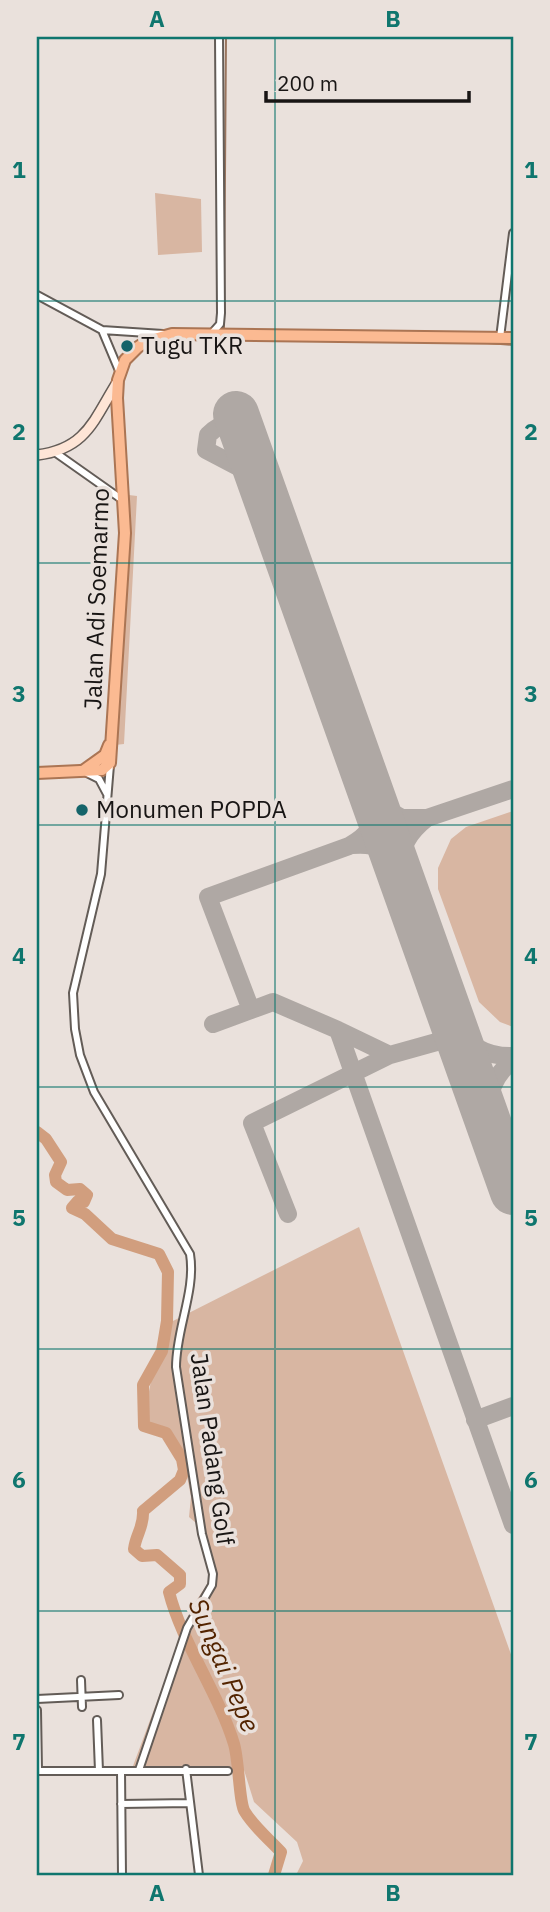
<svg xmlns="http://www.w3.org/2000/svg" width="550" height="1912" viewBox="0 0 550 1912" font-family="'IBM Plex Sans',sans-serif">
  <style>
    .green { fill: #d8b6a2 }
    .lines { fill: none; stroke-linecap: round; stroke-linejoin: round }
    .stream { stroke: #9a755e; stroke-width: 2 }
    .river { stroke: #d19e7e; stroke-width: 12 }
    .taxiway { stroke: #afa8a4; stroke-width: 18 }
    .runway { stroke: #afa8a4; stroke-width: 46 }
    .minor-casing { stroke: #635c57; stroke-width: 10 }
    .secondary-casing { stroke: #635c57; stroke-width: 12 }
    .trunk-casing { stroke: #ab7554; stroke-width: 14 }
    .minor { stroke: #fff; stroke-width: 6 }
    .secondary { stroke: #fee5d6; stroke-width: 9 }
    .trunk { stroke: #fbba92; stroke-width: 10 }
    .grid { fill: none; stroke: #0f766e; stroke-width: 2; stroke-opacity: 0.55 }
    .poi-dot { fill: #15646a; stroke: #eae1dc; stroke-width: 2.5 }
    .labels { text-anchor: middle; stroke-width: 7; stroke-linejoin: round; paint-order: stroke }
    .poi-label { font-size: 24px; fill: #181514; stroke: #eae1dc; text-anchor: start }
    .street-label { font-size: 24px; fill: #181514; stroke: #eae1dc }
    .water-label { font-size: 26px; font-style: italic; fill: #532400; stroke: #eae1dc }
    .neatline { fill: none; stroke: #0f766e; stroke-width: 2.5 }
    .grid-label { font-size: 23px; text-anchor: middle; font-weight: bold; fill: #0f766e }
  </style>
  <rect width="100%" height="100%" fill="#eae1dc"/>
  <!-- green -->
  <path class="green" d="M155,193L201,199L202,252L158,255Z
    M129,495L137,496L124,744L115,745Z
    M513,811V1027L500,1022L479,1002L438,889V868L451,839L466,827Z
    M359,1227L513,1660V1875H296L303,1861L297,1842L254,1802L244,1770L133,1766L192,1607L208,1583L210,1574L196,1523L189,1517L191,1497L183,1455L172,1451V1442L149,1430L145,1413L159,1338H167L169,1323Z"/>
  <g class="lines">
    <!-- stream -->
    <path class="stream" d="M224,309L226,37
      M224,330V314
      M223,339L447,342
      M488,343L513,345"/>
    <!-- river -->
    <path class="river" d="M37,1132L46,1139L61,1162L55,1175L56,1182L67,1190L80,1189L87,1195L84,1202L78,1201L72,1208L85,1214L112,1239L159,1254L168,1272L167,1321L162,1351L143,1385L144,1426L166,1433L182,1459L184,1470L180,1480L143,1511C144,1527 136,1534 134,1549L142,1556L157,1555L180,1575V1584L169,1592C182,1643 218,1692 234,1744C239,1760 239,1804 245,1812C254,1827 269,1839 281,1852L274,1875"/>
    <!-- taxiway -->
    <path class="taxiway" d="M257,471C267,433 240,404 208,435L206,450L246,471L262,486
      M374,802L402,818H427L513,789
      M352,845C377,843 388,848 399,871
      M399,871C401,846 408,833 427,818
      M251,1010L208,897L349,846C368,835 377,825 374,802
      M453,1021C467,1045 485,1057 513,1056
      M213,1024L273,1002L338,1030L513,1525
      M338,1030L390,1055L458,1036
      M487,1119C488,1094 493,1076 513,1060
      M288,1214L252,1123L390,1055
      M475,1420L513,1406"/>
    <!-- runway -->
    <path class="runway" d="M236,414L513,1192"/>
    <defs>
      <path id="minor" d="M37,295L102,330L163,334
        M102,330L120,373
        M212,333L220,324L221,313L219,37
        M500,338L513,233
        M56,453L124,501
        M110,765L101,874L73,993L75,1029L80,1055L94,1092L190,1254C196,1291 176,1329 176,1367L202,1534L213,1574L212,1585L187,1628L139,1770
        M87,773L99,779L107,794
        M81,1680L82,1707
        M37,1699L119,1695
        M37,1710L38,1771
        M97,1720L99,1771
        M186,1769L199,1875
        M37,1771H228
        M121,1771L122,1875
        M121,1804L190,1803"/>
      <path id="secondary" d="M37,455C87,449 94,419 118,381"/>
      <path id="trunk" d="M84,770L105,755L109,745
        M37,773L102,770L110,763L125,533L117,398L118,380L125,360L138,347L147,341L172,334L513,338"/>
    </defs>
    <!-- minor casing -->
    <use href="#minor" class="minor-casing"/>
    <!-- secondary casing -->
    <use href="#secondary" class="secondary-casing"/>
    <!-- trunk casing -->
    <use href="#trunk" class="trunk-casing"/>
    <!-- minor -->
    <use href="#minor" class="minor"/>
    <!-- secondary -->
    <use href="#secondary" class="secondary"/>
    <!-- trunk -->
    <use href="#trunk" class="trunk"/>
  </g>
  <!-- grid -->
  <path class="grid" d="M275,37V1875M37,301H513M37,563H513M37,825H513M37,1087H513M37,1349H513M37,1611H513"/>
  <!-- markers -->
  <g class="poi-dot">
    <circle cx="127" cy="346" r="7"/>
    <circle cx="82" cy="810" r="7"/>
  </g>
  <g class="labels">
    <!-- poi labels -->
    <g class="poi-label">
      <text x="141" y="354">Tugu TKR</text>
      <text x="96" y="818">Monumen POPDA</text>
    </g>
    <!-- street labels -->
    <g class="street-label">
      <text transform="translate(97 599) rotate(-88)" y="8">Jalan Adi Soemarmo</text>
      <text transform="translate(212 1449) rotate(82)" y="8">Jalan Padang Golf</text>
    </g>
    <!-- water labels -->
    <g class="water-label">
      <text transform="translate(224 1665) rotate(67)" y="9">Sungai Pepe</text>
    </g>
  </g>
  <!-- border -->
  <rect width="550" height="1912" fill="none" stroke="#eae1dc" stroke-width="77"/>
  <!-- scale -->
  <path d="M266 91v10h203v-10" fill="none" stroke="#181514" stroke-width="3.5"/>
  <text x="277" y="91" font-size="21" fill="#181514" stroke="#eae1dc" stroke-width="5" paint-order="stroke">200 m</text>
  <rect x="38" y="38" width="474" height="1836" class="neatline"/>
  <g class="grid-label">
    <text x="157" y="27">A</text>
    <text x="393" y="27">B</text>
    <text x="19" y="178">1</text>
    <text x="531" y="178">1</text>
    <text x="19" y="440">2</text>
    <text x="531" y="440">2</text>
    <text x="19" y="702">3</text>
    <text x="531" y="702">3</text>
    <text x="19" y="964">4</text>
    <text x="531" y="964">4</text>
    <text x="19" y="1226">5</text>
    <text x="531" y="1226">5</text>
    <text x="19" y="1488">6</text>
    <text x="531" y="1488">6</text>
    <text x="19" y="1750">7</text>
    <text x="531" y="1750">7</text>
    <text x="157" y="1901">A</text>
    <text x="393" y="1901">B</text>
  </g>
</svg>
